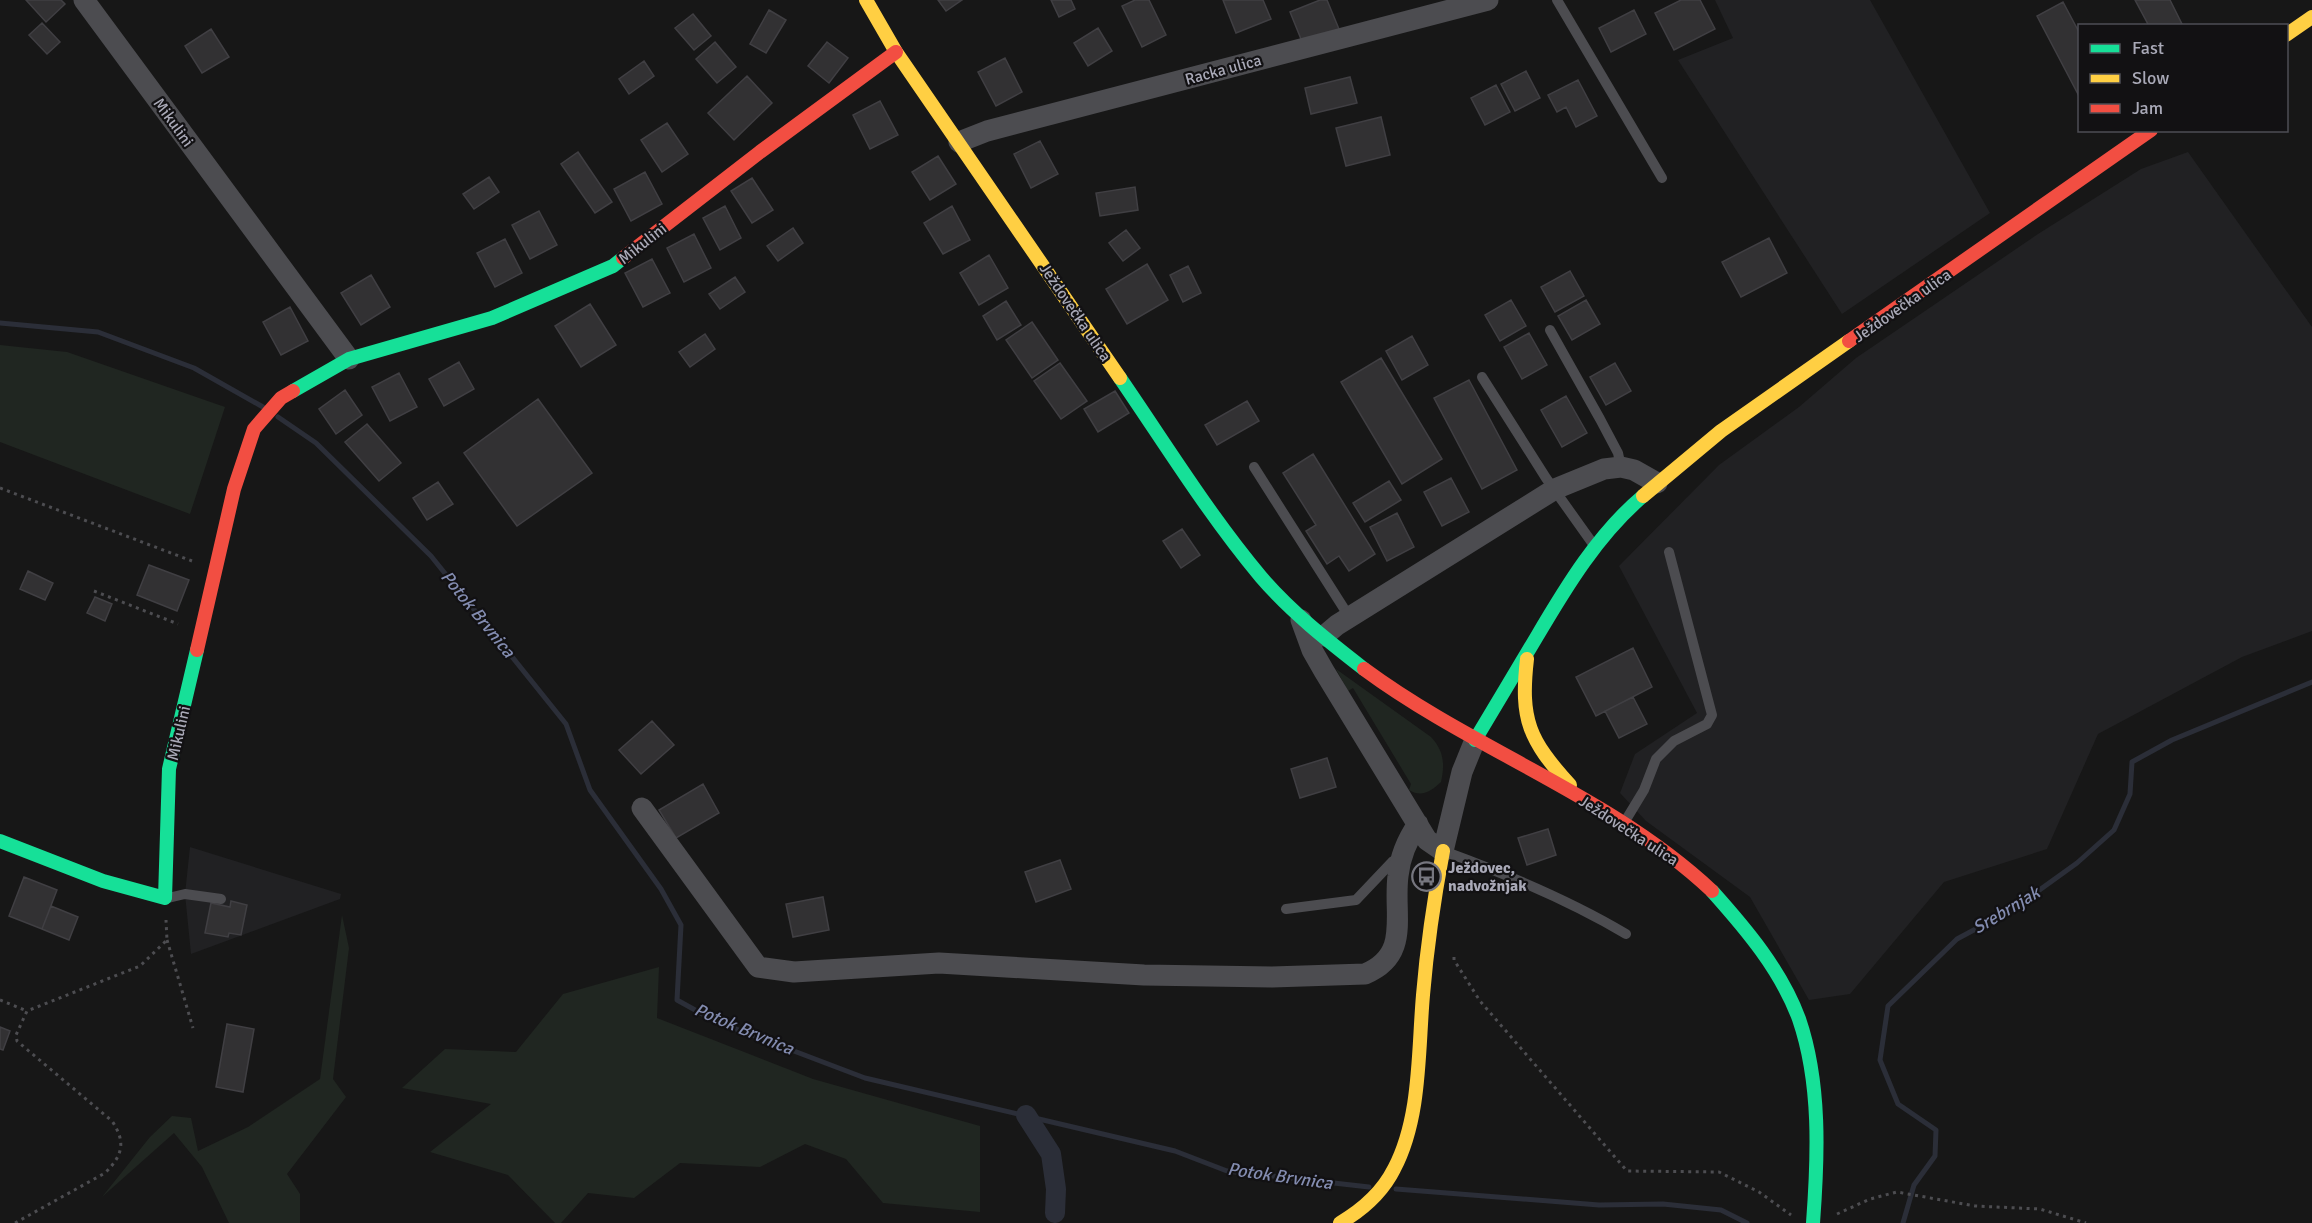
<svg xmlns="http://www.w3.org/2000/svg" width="2312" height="1223" viewBox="0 0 2312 1223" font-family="Signika,sans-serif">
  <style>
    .built { fill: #212123 }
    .green { fill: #202621 }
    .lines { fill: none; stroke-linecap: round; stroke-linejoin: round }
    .stream { stroke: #2b2e38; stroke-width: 5 }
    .canal { stroke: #2b2e38; stroke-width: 20 }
    .building { fill: #323133; stroke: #403f43; stroke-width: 1.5 }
    .path { stroke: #4d4d51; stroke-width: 3; stroke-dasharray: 3 4.5; stroke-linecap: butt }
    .lane { stroke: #4c4c50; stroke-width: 10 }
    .street { stroke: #4c4c50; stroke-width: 21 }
    .fast { stroke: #16e098; stroke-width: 14 }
    .slow { stroke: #ffcf43; stroke-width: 14 }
    .jam { stroke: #f24e42; stroke-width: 14 }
    .labels { text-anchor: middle; stroke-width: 4.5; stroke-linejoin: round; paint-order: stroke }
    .street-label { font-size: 16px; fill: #a9a9b7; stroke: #121113 }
    .poi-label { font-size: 16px; font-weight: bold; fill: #a9a9b7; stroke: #121113; text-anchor: start }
    .water-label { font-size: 18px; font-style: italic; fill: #838cb0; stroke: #121113 }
  </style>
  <rect width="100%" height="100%" fill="#171717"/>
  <!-- built -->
  <path class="built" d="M1715,0H1870L1990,213L1842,314L1678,60L1733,38Z
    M2188,152L2312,327V631L2242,657L2098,734L2047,849L1944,882L1850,994L1809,1000L1750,897L1646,821L1620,793L1635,754L1697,713L1619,566L1719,465L1799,407L1856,358L2038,234L2141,169Z
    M190,847L341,894L340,899L191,954L185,894Z"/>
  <!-- green -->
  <path class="green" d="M0,345L67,352L225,407L190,514L0,442Z
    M1336,669L1431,737C1444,751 1445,764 1441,782C1431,791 1422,798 1409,790L1411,784L1353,688L1348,691Z
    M342,915L349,948L333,1079L346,1097L287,1174L300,1194V1223H229L202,1167L174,1133L102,1197L150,1137L172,1116L191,1118L198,1151L248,1127L320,1079Z
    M659,967L657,1018L813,1079L980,1126V1212L883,1203L846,1159L805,1144L760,1167L680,1163L634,1198L588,1193L561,1223H555L508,1175L430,1152L491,1104L402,1088L445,1049L516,1052L563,994Z"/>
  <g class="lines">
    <!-- stream -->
    <path class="stream" d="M0,323L98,332L194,368L263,407
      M278,417L316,443L431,556L566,724L590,790L661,889L681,925L677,1000L715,1021L865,1078L1175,1151L1227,1171L1369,1187
      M1396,1189L1599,1205L1663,1204L1721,1210L1747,1223
      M1903,1223L1914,1185L1935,1156L1936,1130L1898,1104L1880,1060L1888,1006L1957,939L2013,909L2077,863L2114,830L2130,794L2132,762L2172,740L2312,682"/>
    <!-- canal -->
    <path class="canal" d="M1026,1115L1051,1154L1056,1189L1055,1213"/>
  </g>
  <!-- building -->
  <path class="building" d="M26,0H61L65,4L46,22Z
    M938,0H962L946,11Z
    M1051,0H1071L1075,9L1059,17Z
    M1135,0H1149L1166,35L1142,47L1122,6Z
    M1223,0H1263L1271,19L1236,33Z
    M1320,0H1327L1339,29L1303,44L1290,12Z
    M1681,0H1700L1715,29L1674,50L1655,13Z
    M2135,0H2170L2183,26H2149Z
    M2063,2L2080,34V98L2037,16Z
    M769,10L786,20L766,53L750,44Z
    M1634,10L1646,34L1611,52L1599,28Z
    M693,14L711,36L694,50L675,28Z
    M42,23L60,42L47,54L29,35Z
    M1098,28L1112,51L1088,66L1074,43Z
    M211,29L229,57L202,73L185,46Z
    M715,42L736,67L717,83L696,59Z
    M827,42L848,58L829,83L808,66Z
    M1005,58L1022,92L996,106L978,72Z
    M644,61L654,76L629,94L619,79Z
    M1526,71L1540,98L1515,111L1501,84Z
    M747,76L772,103L734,140L708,113Z
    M1350,77L1357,103L1311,114L1305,88Z
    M1578,80L1597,116L1576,127L1566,107L1557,112L1548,95Z
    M1496,85L1510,112L1485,125L1471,98Z
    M880,101L898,135L870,149L853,115Z
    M1381,117L1390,155L1346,166L1336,128Z
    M667,123L688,154L662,172L641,140Z
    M1040,141L1058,174L1031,188L1014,154Z
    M578,152L612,202L595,213L561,164Z
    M938,156L956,184L930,200L912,172Z
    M645,172L662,204L631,221L614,189Z
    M489,177L499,192L474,209L463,194Z
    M752,178L773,210L752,223L731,191Z
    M1135,187L1138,210L1100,216L1096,193Z
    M725,206L741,238L720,250L703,218Z
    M952,206L970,240L943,254L924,223Z
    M539,211L557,245L530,259L512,225Z
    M793,228L803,243L778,261L767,246Z
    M1126,230L1140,248L1123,261L1109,243Z
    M694,234L711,268L684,282L667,248Z
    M1769,238L1787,273L1741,297L1722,262Z
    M505,239L522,273L495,287L477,253Z
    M989,255L1008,288L979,305L960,273Z
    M652,259L670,293L643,307L625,273Z
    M1147,264L1168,300L1127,324L1106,289Z
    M1188,266L1201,293L1183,302L1170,275Z
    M1570,271L1584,296L1555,312L1541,287Z
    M371,275L390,307L361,325L341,293Z
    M735,277L745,292L720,309L709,294Z
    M1511,300L1526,326L1500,341L1485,315Z
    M1586,300L1600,324L1572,340L1558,316Z
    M1006,301L1021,325L997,340L983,316Z
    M590,304L616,345L581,367L555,326Z
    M290,307L308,341L281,355L263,322Z
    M1032,322L1058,360L1032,378L1006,340Z
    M1529,333L1547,365L1522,379L1504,347Z
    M705,334L715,349L690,367L679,352Z
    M1412,336L1428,365L1402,380L1386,351Z
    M1381,358L1442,459L1402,484L1341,382Z
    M459,362L474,389L444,406L429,379Z
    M1060,363L1087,401L1061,419L1034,381Z
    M1615,363L1631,391L1606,405L1590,377Z
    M399,373L417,407L390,421L372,387Z
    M1469,380L1517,470L1482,489L1434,398Z
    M345,390L362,415L336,434L319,409Z
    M1115,391L1129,413L1098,432L1084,409Z
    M1566,396L1587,433L1562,447L1541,410Z
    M538,399L592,473L517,526L464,453Z
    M1247,401L1259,421L1217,445L1205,425Z
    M367,424L401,463L379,481L345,442Z
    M1313,454L1375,554L1349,571L1339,556L1327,564L1306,531L1316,525L1283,473Z
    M1451,478L1469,512L1442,526L1424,492Z
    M1389,481L1401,500L1365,522L1353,503Z
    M438,482L453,504L427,520L413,498Z
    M1397,513L1414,547L1387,561L1370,527Z
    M1182,529L1200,555L1181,568L1163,541Z
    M149,565L189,580L177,611L137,595Z
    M28,571L53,583L45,600L20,589Z
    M95,597L112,604L105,621L87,613Z
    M1633,648L1652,687L1596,716L1576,677Z
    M1633,697L1647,724L1619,738L1605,711Z
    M652,721L674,745L641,774L619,750Z
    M1327,758L1336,787L1300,798L1291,769Z
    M703,784L719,813L676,838L659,810Z
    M1548,829L1556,855L1527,865L1518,838Z
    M1060,860L1071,889L1036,902L1025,872Z
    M24,877L57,890L42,929L9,916Z
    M823,897L829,930L793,937L786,904Z
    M231,901L247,905L241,935L229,933L228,937L205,933L211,903L230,907Z
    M51,906L78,917L69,940L42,929Z
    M227,1024L254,1029L243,1092L216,1087Z
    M0,1027L10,1031L3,1050L0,1049Z"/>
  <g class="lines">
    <!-- path -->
    <path class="path" d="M0,488L192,561
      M94,591L178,624
      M167,940L193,1028
      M1454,957V960L1480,1001L1627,1171L1719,1172L1759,1192L1791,1215
      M0,1000L27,1011
      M1837,1214L1870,1199L1897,1192L1975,1206L2040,1209L2086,1223
      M15,1223L105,1173C123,1155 126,1142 112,1121L17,1041L16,1035L27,1011L140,966L167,940L166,920"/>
    <!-- lane -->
    <path class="lane" d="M1557,0L1662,178
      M1550,330L1600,419L1618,453L1621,467
      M1482,377L1546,478L1593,544
      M1254,467L1350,618
      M1624,823L1644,790L1656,759L1674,741L1707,724L1712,715L1669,552
      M1446,852C1509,875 1569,900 1626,934
      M168,898L185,894L221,899
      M1286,909L1356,900L1393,861L1400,858"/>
    <!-- street -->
    <path class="street" d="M84,0L349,359
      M959,142L987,131L1488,0
      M1301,620L1312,650L1324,671L1427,840L1443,851L1462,772L1475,740
      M1324,636L1337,625L1555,489L1604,469L1621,467L1634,470L1657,483
      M642,808L758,967L794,972L939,963L1144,975L1272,977L1365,974C1411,955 1393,915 1398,876C1400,856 1407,840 1418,824"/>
    <!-- fast -->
    <path class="fast" d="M1120,378C1166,445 1209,515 1261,577C1291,612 1328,641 1364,669
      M293,391L349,359L492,318L613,266L623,258
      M1475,740C1495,706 1516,672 1536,638C1566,587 1598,534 1643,496
      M0,841L103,881L165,898L169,769L197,650
      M1712,891C1746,929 1781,970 1799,1019C1821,1083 1818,1157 1813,1223"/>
    <!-- slow -->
    <path class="slow" d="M866,0L896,52L1120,378
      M2286,35L2312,17
      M1643,496L1721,431L1849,341
      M1527,659C1520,720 1529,740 1570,785
      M1340,1223C1362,1210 1382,1193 1394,1169C1421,1118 1418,1052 1423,995C1427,947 1434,899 1443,851"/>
    <!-- jam -->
    <path class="jam" d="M623,258L760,152L896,52
      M1849,341L2151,130
      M197,650L234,489L254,429L281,398L293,391
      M1364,669C1475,751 1611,796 1712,891"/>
  </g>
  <!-- icons -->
  <defs>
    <symbol id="bus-ring" viewBox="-11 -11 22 22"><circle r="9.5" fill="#121113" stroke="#76767f" stroke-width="1.5"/><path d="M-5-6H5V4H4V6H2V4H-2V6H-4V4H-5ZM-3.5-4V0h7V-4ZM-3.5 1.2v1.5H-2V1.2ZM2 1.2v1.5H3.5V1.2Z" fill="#76767f"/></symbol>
  </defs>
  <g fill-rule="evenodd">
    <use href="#bus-ring" x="1410" y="860" width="33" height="33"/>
  </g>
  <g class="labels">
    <!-- street labels -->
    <g class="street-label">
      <text transform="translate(1223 69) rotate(-15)" y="6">Racka ulica</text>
      <text transform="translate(174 122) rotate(54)" y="6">Mikulini</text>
      <text transform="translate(642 243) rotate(-38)" y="6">Mikulini</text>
      <text transform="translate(1902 305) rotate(-35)" y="6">Ježdovečka ulica</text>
      <text transform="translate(1076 312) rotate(56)" y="6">Ježdovečka ulica</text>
      <text transform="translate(178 733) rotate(-77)" y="6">Mikulini</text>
      <text transform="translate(1629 830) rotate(33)" y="6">Ježdovečka ulica</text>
    </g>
    <!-- poi labels -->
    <g class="poi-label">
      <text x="1448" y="873">Ježdovec,<tspan x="1448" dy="18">nadvožnjak</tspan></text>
    </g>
    <!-- water labels -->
    <g class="water-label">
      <text transform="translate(478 614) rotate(51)" y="6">Potok Brvnica</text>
      <text transform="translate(2006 910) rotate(-31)" y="6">Srebrnjak</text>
      <text transform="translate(744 1029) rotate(23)" y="6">Potok Brvnica</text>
      <text transform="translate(1280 1176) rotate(8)" y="6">Potok Brvnica</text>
    </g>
  </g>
  <!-- legend -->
  <rect x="2078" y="24" width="210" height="108" fill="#121113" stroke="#4e4e55" stroke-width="1.5"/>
  <rect x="2090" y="44" width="30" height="9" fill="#16e098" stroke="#4e4e55" stroke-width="1.5"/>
  <text x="2132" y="54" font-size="18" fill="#a9a9b7">Fast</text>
  <rect x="2090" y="74" width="30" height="9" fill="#ffcf43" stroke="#4e4e55" stroke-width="1.5"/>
  <text x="2132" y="84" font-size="18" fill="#a9a9b7">Slow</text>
  <rect x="2090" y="104" width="30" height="9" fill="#f24e42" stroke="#4e4e55" stroke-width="1.5"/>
  <text x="2132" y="114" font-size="18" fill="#a9a9b7">Jam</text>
</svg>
